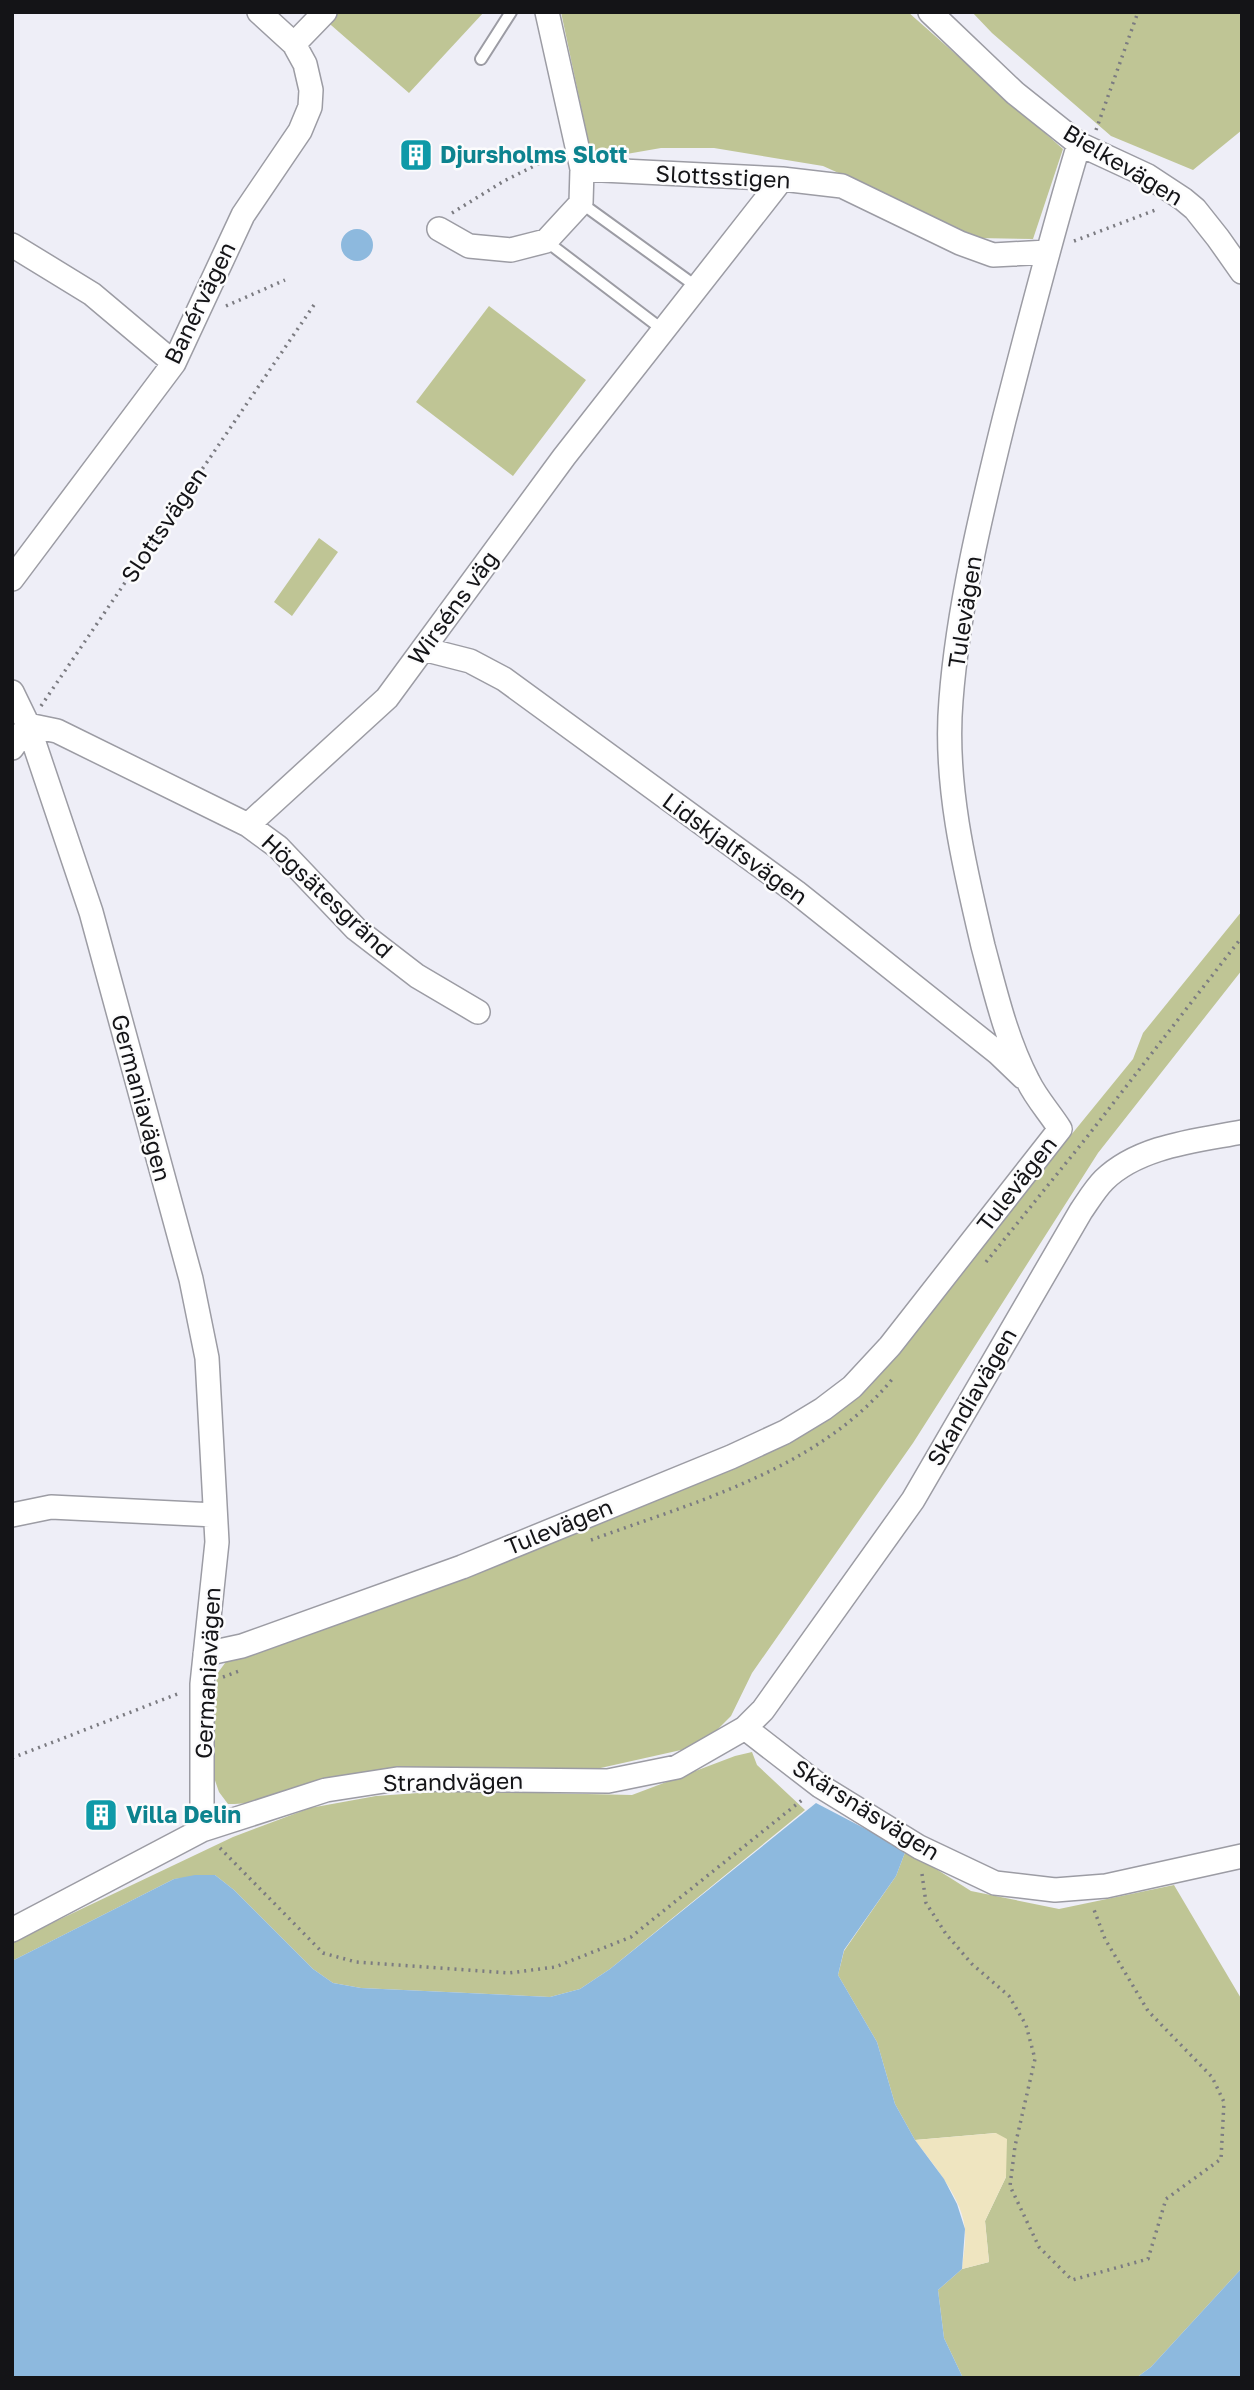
<svg xmlns="http://www.w3.org/2000/svg" width="1254" height="2390" viewBox="0 0 1254 2390" font-family="'Golos Text',sans-serif">
  <style>
    .green { fill: #bfc595 }
    .sand { fill: #efe5c0 }
    .water { fill: #8db9de }
    .lines { fill: none; stroke-linecap: round; stroke-linejoin: round }
    .service-casing { stroke: #9c9ca4; stroke-width: 14 }
    .minor-casing { stroke: #9c9ca4; stroke-width: 26 }
    .path { stroke: #7b7b81; stroke-width: 3.5; stroke-dasharray: 2 5; stroke-linecap: butt }
    .service { stroke: #fff; stroke-width: 10 }
    .minor { stroke: #fff; stroke-width: 23 }
    .labels { text-anchor: middle; stroke-width: 5; stroke-linejoin: round; paint-order: stroke }
    .culture-label { font-size: 23px; font-weight: bold; fill: #0d838f; stroke: #fcfcfd; text-anchor: start }
    .street-label { font-size: 23px; fill: #141417; stroke: #fcfcfd }
  </style>
  <rect width="100%" height="100%" fill="#eeeef7"/>
  <!-- green -->
  <path class="green" d="M316,12H484L409,93Z
    M561,12H908L1063,149L1033,239L977,238L944,225L883,193L823,166L714,148H661L615,156L591,154Z
    M972,12H1242V130L1193,170L1111,136L992,33Z
    M489,306L586,380L513,476L416,402Z
    M319,538L338,552L292,616L274,602Z
    M1242,911V970L1098,1153L913,1443L752,1673L731,1716L711,1736L690,1748L596,1769L378,1770C331,1779 273,1804 228,1804L219,1792L210,1766L217,1674L228,1659L749,1459L917,1324L1133,1059L1143,1033Z
    M752,1752L757,1765L805,1810L610,1969L580,1989L550,1997L361,1988L333,1983L313,1969L234,1890L215,1875L174,1879L12,1961V1942L233,1837L310,1808L376,1796L447,1791L632,1795L735,1756Z
    M906,1850L971,1891L1059,1909L1174,1885L1242,2000V2268L1151,2367L1136,2378H963L944,2338L938,2290L962,2269L989,2262L985,2221L1006,2177L996,2133L915,2140L895,2104L877,2042L838,1975L844,1951L896,1876Z"/>
  <!-- sand -->
  <path class="sand" d="M996,2133L1007,2139L1006,2177L985,2221L989,2262L962,2269C963,2257 966,2243 965,2231C964,2200 933,2164 915,2140Z"/>
  <!-- water -->
  <path class="water" d="M341 245a16 16 0 1 1 32 0a16 16 0 1 1-32 0Z
    M816,1803L906,1850L896,1876L844,1950L838,1975L877,2042L895,2104L915,2140L944,2179L957,2204L965,2229L962,2269L938,2290L944,2338L963,2378H12V1961L174,1879L195,1875H215L234,1890L313,1969L333,1983L361,1988L550,1997L580,1989L610,1969Z
    M1242,2268V2378H1136L1151,2367Z"/>
  <g class="lines">
    <defs>
      <path id="service" d="M481,59L511,12
        M581,203L697,287
        M546,241L663,330"/>
      <path id="minor" d="M547,12L582,169
        M930,12L1015,93L1079,144L1148,176L1183,199L1195,209L1218,238L1242,272
        M294,44L325,12
        M439,229L469,246L511,250L546,241L581,203L582,169L782,179L842,186L960,243L993,255L1047,252
        M12,245L92,294L174,363
        M12,579L174,363L243,215L300,131L310,107L311,90L305,64L294,44L259,12
        M423,649L470,661L504,679L796,892L998,1053L1023,1077
        M12,692L28,725L91,912L191,1279L207,1358L217,1542L202,1684V1830
        M12,748L28,725L57,731L248,825L387,698L564,457L782,179
        M248,825L278,847L356,929L417,976L478,1012
        M12,1515L51,1507L215,1515
        M205,1654L242,1646L462,1567L731,1457L785,1432L823,1409L852,1387L890,1346L1060,1129C1050,1113 1036,1098 1028,1081C1006,1039 995,991 983,946C964,866 944,782 951,700C958,608 982,509 1004,420C1028,327 1051,236 1079,144
        M745,1728L820,1786L919,1847L995,1883L1055,1890L1106,1886L1242,1856
        M12,1930L202,1830L326,1790L397,1779L608,1781L677,1767L745,1728L763,1710L913,1500L1081,1211C1088,1201 1095,1189 1104,1180C1139,1146 1195,1141 1242,1132"/>
    </defs>
    <!-- service casing -->
    <use href="#service" class="service-casing"/>
    <!-- minor casing -->
    <use href="#minor" class="minor-casing"/>
    <!-- path -->
    <path class="path" d="M1096,130L1138,12
      M452,213L504,181L558,154
      M1074,241L1158,209
      M226,306L285,280
      M41,706L316,302
      M986,1262L1087,1137L1242,937
      M591,1540C697,1501 820,1469 894,1377
      M223,1677L239,1671
      M12,1758L180,1693
      M220,1848L323,1953L356,1962L509,1973L555,1967L631,1937L802,1800
      M922,1874L926,1903L946,1934L972,1964L1009,1996L1026,2025L1035,2059L1015,2146L1010,2186L1039,2247L1072,2280L1148,2259L1166,2199L1221,2159L1224,2102L1212,2077L1148,2011L1105,1939L1093,1907"/>
    <!-- service -->
    <use href="#service" class="service"/>
    <!-- minor -->
    <use href="#minor" class="minor"/>
  </g>
  <!-- icons -->
  <defs>
    <symbol id="building-square" viewBox="-11 -11 22 22"><rect x="-9" y="-9" width="18" height="18" rx="4" fill="#0f9aa8" stroke="#fcfcfd"/><path d="M-4-6H4V6H1V3H-1V6H-4ZM-2.5-4.3h1.7v1.8h-1.7ZM.8-4.3h1.7v1.8H.8ZM-2.5-1h1.7V.8h-1.7ZM.8-1h1.7V.8H.8Z" fill="#fff"/></symbol>
  </defs>
  <g fill-rule="evenodd">
    <use href="#building-square" x="397" y="136" width="38" height="38"/>
    <use href="#building-square" x="82" y="1796" width="38" height="38"/>
  </g>
  <g class="labels">
    <!-- culture labels -->
    <g class="culture-label">
      <text x="440" y="163">Djursholms Slott</text>
      <text x="126" y="1823">Villa Delin</text>
    </g>
    <!-- street labels -->
    <g class="street-label">
      <text transform="translate(1123 165) rotate(31)" y="8">Bielkevägen</text>
      <text transform="translate(723 177) rotate(3)" y="8">Slottsstigen</text>
      <text transform="translate(200 303) rotate(-64)" y="8">Banérvägen</text>
      <text transform="translate(164 525) rotate(-56)" y="8">Slottsvägen</text>
      <text transform="translate(453 608) rotate(-54)" y="8">Wirséns väg</text>
      <text transform="translate(965 612) rotate(-81)" y="8">Tulevägen</text>
      <text transform="translate(735 849) rotate(36)" y="8">Lidskjalfsvägen</text>
      <text transform="translate(327 896) rotate(43)" y="8">Högsätesgränd</text>
      <text transform="translate(141 1098) rotate(75)" y="8">Germaniavägen</text>
      <text transform="translate(1017 1184) rotate(-52)" y="8">Tulevägen</text>
      <text transform="translate(972 1397) rotate(-60)" y="8">Skandiavägen</text>
      <text transform="translate(559 1527) rotate(-22)" y="8">Tulevägen</text>
      <text transform="translate(208 1673) rotate(-87)" y="8">Germaniavägen</text>
      <text transform="translate(453 1782) rotate(-1)" y="8">Strandvägen</text>
      <text transform="translate(866 1810) rotate(32)" y="8">Skärsnäsvägen</text>
    </g>
  </g>
  <!-- border -->
  <rect width="1254" height="2390" fill="none" stroke="#141417" stroke-width="28"/>
</svg>
